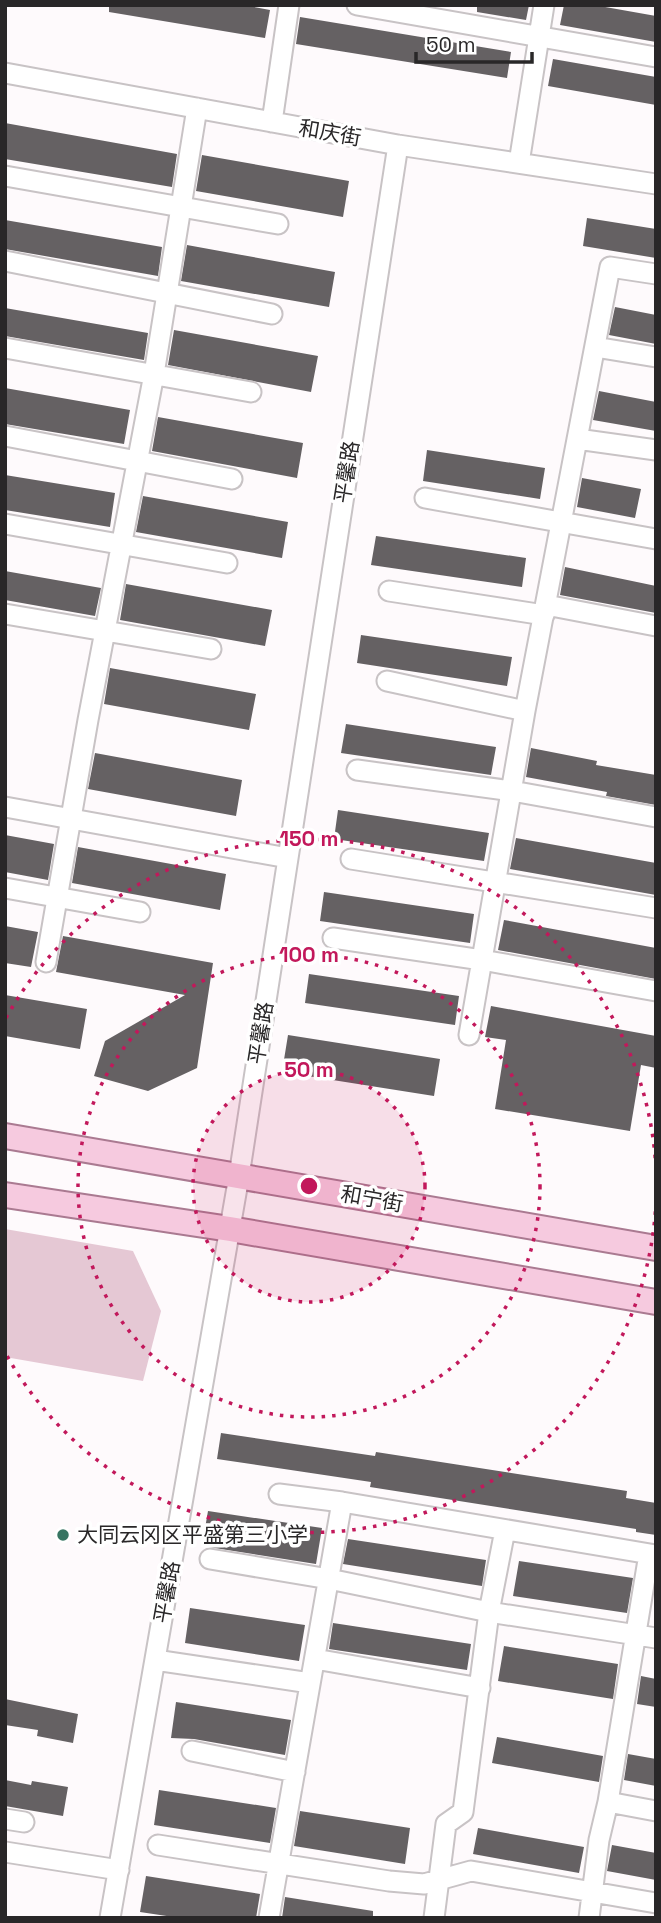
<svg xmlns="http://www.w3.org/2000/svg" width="661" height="1923" viewBox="0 0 661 1923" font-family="'Space Grotesk','Noto Sans SC',sans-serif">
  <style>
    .green { fill: #e5c8d4 }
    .building { fill: #656163 }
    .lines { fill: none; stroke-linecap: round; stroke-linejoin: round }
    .minor-casing { stroke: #c8c3c5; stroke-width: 23 }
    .major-casing { stroke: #aa7a91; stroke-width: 28 }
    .minor { stroke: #fff; stroke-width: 19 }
    .major { stroke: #f6cadf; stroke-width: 24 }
    .ring { fill: none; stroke: #c2185b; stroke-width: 3.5; stroke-dasharray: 3.5 7 }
    .poi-dot { fill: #377562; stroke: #fff; stroke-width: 2.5 }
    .labels { text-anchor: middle; stroke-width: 7; stroke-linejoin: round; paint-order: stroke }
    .street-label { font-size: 21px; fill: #292728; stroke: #fff }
    .poi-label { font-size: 21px; fill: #292728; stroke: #fff; text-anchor: start }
    .centre { fill: #c2185b; stroke: #fff; stroke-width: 3.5 }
    .ring-label { font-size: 21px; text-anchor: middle; font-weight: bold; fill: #c2185b; stroke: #fff; stroke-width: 7; stroke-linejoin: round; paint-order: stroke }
  </style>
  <rect width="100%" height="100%" fill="#fefafc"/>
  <!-- green -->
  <path class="green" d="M5,1229L133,1251L161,1311L143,1381L5,1357Z"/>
  <!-- building -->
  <path class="building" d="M109,5H244L270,10L265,38L109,12Z
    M477,5H529L526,20L477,12Z
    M564,5H594L656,16V42L560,25Z
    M300,17L511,52L507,78L296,44Z
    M553,59L656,77V105L548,86Z
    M5,123L177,154L172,187L5,159Z
    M202,155L349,181L343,217L196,191Z
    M587,218L656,229V258L583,246Z
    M5,220L162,247L158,276L5,249Z
    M187,245L335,272L329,307L181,281Z
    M615,307L656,315V344L609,335Z
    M5,308L148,333L144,360L5,336Z
    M174,330L318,356L311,392L168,365Z
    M5,388L130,410L124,444L5,424Z
    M599,391L656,402V431L593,420Z
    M158,417L303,443L297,478L152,451Z
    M427,450L545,468L540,499L423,481Z
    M5,475L115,493L110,527L5,510Z
    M582,478L641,489L635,518L577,507Z
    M143,496L288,522L282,558L136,532Z
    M376,536L526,558L522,587L371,565Z
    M565,567L656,586V613L560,595Z
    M5,571L101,588L95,616L5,600Z
    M126,584L272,610L265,646L120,620Z
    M361,635L512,657L507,686L357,663Z
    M110,668L256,694L249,730L104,704Z
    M346,724L496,747L491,775L341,753Z
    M531,748L597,761L596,765L656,775V805L606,796L607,792L526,777Z
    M95,753L242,780L236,816L88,789Z
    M338,810L489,833L484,861L334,839Z
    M5,835L54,844L48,880L5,872Z
    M516,838L656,863V895L510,869Z
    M78,847L226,874L220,910L72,883Z
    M324,892L474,914L470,943L320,921Z
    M504,920L656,948V979L498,950Z
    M5,926L38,932L31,967L5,963Z
    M63,936L213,963L197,1068L148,1091L94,1076L105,1041L185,995L56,972Z
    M309,974L459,996L455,1025L305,1003Z
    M5,995L87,1009L80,1049L5,1036Z
    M491,1006L656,1036V1068L641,1065L630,1131L495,1109L506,1040L485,1037Z
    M288,1035L440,1059L434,1096L282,1072Z
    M221,1433L375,1456L376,1452L627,1491L626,1498L656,1503V1535L636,1532V1529L370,1487L371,1482L217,1459Z
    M208,1511L322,1528L316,1564L202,1546Z
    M348,1539L486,1560L482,1586L343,1564Z
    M519,1561L633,1578L627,1613L513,1596Z
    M190,1608L305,1625L299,1661L185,1643Z
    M333,1623L471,1644L467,1670L329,1649Z
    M504,1646L618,1664L613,1699L498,1681Z
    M641,1676L656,1679V1707L637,1704Z
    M5,1699L78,1714L73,1743L37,1736L38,1730L5,1725Z
    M176,1702L291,1720L285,1755L194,1739L171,1738Z
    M497,1737L603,1756L599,1782L492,1763Z
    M628,1754L656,1759V1786L624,1780Z
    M5,1780L31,1785L32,1781L68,1787L63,1816L5,1806Z
    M159,1790L276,1808L270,1843L154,1825Z
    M300,1811L410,1828L405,1864L294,1846Z
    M478,1828L584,1847L579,1873L473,1854Z
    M612,1845L656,1853V1880L607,1871Z
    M146,1876L260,1894L256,1918H180L140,1912Z
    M285,1897L373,1911V1918H282Z"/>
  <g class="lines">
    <defs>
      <path id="minor" d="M357,5L656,57
        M5,73L398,145L656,184
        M272,122L289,5
        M519,163L544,5
        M5,176L278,224
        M5,261L272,314
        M595,347L656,357
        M5,348L251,392
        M5,436L232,479
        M577,439L656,450
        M425,498L656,539
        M5,524L227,563
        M389,591L544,615
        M546,605L656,626
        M5,614L211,649
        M387,681L525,711
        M357,770L512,791L656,817
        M5,807L288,858
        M351,859L656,908
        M5,888L140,912
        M333,938L482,960L656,991
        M46,962L88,720L154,374L197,108
        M469,1035L525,711L610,267L656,274
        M279,1494L342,1502L656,1555
        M210,1559L329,1579L489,1612L656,1638
        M315,1659L480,1688
        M155,1660L310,1683
        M192,1751L295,1772
        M608,1802L656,1811
        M5,1819L24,1822
        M158,1845L389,1881L424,1884L471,1871L656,1903
        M5,1852L119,1870
        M110,1918L239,1176L398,145
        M269,1918L342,1502
        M434,1918L446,1824L463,1812L489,1612L505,1530
        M589,1918L599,1840L608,1802L649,1554"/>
      <path id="major" d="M5,1136L656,1248
        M5,1195L230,1229L656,1302"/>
    </defs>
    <!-- minor casing -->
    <use href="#minor" class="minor-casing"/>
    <!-- major casing -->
    <use href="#major" class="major-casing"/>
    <!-- minor -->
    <use href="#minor" class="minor"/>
    <!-- major -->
    <use href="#major" class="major"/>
  </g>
  <!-- distance rings -->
  <circle cx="309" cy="1186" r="116" fill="#c2185b" fill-opacity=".12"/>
  <g class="ring">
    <circle cx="309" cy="1186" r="116"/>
    <circle cx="309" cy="1186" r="231"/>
    <path d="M656 1201A347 347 0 0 1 6 1354M6 1018A347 347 0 0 1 656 1171"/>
  </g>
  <!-- markers -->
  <circle class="poi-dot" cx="63" cy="1535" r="7"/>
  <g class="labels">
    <!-- street labels -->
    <g class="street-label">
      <text transform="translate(330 133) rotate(10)" y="7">和庆街</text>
      <text transform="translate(347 472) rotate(-81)" y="7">平馨路</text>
      <text transform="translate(261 1033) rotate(-81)" y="7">平馨路</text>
      <text transform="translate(372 1199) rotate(10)" y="7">和宁街</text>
      <text transform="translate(167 1592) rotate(-80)" y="7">平馨路</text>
    </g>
    <!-- poi labels -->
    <g class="poi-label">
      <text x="77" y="1542">大同云冈区平盛第三小学</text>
    </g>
  </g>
  <circle cx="309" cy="1186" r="10" class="centre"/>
  <g class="ring-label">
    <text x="309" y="846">150 m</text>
    <text x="309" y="962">100 m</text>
    <text x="309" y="1077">50 m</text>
  </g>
  <!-- border -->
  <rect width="661" height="1923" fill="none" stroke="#292728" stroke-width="14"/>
  <!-- scale -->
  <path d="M416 52v10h116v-10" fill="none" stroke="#292728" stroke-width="3.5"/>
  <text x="426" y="52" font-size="21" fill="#292728" stroke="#ffffff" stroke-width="5" paint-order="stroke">50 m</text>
</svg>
